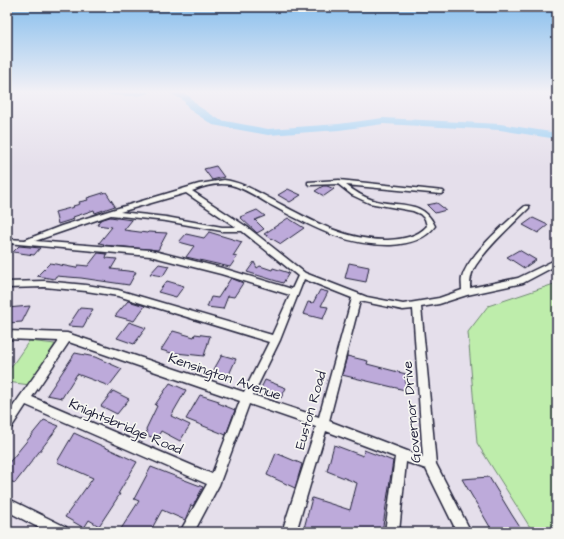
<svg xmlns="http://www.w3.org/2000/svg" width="564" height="539" viewBox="0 0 564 539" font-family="'Architects Daughter',sans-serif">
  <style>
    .green { fill: #beedab; stroke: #708873 }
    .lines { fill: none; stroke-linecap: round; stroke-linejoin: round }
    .river { fill: #95cdf4; fill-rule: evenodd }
    .building { fill: #bdaada; stroke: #22223b }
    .street-casing { stroke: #22223b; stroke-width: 3 }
    .street { fill: #f6f6f2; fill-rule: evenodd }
    .labels { text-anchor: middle; stroke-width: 3.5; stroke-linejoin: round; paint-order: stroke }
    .near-street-label { font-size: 14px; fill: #22223b; stroke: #f6f6f2 }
  </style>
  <rect width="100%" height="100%" fill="#e5dfeb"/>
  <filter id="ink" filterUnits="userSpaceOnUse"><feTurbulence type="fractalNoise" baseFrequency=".025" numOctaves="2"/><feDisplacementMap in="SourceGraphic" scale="8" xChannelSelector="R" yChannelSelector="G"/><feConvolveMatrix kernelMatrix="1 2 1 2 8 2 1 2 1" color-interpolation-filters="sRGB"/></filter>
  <g filter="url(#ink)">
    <!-- green -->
    <path class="green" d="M557,283V532H533L477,443L468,332L488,306Z
      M29,341L55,344L30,385L7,382V373Z"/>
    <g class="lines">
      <!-- river -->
      <path class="river" d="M102,92H150C144,98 112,96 104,94Z
        M167,92H179L189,96L198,106L220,120L268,129L339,124L383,118L500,124L557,133V139L500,130L383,124L339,130L268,135L213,125L190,110L183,100Z"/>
    </g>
    <!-- building -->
    <path class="building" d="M216,166L224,177L212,180L204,169Z
      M323,186H327L334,189L324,196L315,191Z
      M288,189L301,195L290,202L278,195Z
      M106,192L115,206L95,213L94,210L73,217L74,219L58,224L55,212L74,207L73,206L80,204L79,202L88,200L87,198Z
      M437,203L446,210L435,213L427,205Z
      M257,210L265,216L255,220L264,229L257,233L240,217Z
      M110,217L132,220L124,230L147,233L148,232L167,233L158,250L103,245L104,244L99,243L112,227L97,225L100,220Z
      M288,218L304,228L281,244L264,234Z
      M533,218L548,225L538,233L523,225Z
      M209,232L242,242L233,256L237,257L230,267L186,257L194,246L179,242L186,234L204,238Z
      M19,246L40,248L34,255L13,252Z
      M519,250L536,260L524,268L507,257Z
      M98,253L107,254L106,258L117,259L111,269L136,272L129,285L81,278L56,276L54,279L37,276L50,263L76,268L78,265L88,266Z
      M254,262L257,268L260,266L272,270L273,268L289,273L283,283L247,272Z
      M349,263L369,267L366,282L345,278Z
      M159,264L169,266L163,276L150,274Z
      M231,278L243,283L234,297L228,296L223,309L207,307L211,297L218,298Z
      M167,281L184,286L176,297L158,292Z
      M320,290L328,292L321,306L328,307L323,319L303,314L308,302L313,303Z
      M128,301L145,306L134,321L115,316Z
      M30,306L22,322L7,323V308Z
      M80,308L93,309L83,327L68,326Z
      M129,322L146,328L134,344L117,338Z
      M173,331L194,337L195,334L210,336L204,356L176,353L175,354L161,350Z
      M75,353L95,357L122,369L109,386L77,374L62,398L47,395Z
      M222,355L236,359L227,379L212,373Z
      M347,356L368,361L367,364L406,374L405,390L342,375Z
      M265,380L286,388L281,398L260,390Z
      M170,383L186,390L171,416L190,425L180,441L161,431L157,438L148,436L146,429L157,406L155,405Z
      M113,391L129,399L117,414L101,406Z
      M200,395L219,401L218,403L235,410L226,435L186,419Z
      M44,420L59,426L15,483L7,480V465Z
      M74,433L137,462L118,494H120L99,526L89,520L84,528L65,517L93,478L57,462Z
      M334,445L363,456L364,450L393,461L382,532H303L312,498L350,510L357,483L327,471Z
      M276,453L302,464L295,488L267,475Z
      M151,467L203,487L193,506L191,505L185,520L162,510L150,532H119L139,501L134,499Z
      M489,477L512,515L523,532H493L462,479Z"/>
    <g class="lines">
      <defs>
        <path id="street" d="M224,180C240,182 254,190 269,198C307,218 344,241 388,240C403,239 417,237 427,226L425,219L420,214L413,211L369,203L352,195L338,184L310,185L308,184V182L339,180L443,191L444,192L441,194L346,185C354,191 363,197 373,200C396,208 423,198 435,226C425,240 408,244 391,245C344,246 309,225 269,204C257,197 244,188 231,185C217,182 204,186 192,191L247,227L305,273L367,297L403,304L439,298L462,290C462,286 461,281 462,278C467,256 508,221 525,206H529V208C511,226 490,244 476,265C471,272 470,280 470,288L518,278L557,259V265L523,283L467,295L439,304L421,307L436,464L471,532H457L426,469L406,462L399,532H385L395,457L326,431L296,532H282L316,427L249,404L219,485L194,532H180L207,484L26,405L11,428L7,429V415L59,341L7,339V331L67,333L244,392L269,342L118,296L86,291L44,287L7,288V282L44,281L86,285L118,290L272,335L290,295L221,274L150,256L7,243V239L25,240L61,226L115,209L199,184ZM186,193L236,227H222L166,217L120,212ZM111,215L166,221L222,231H242L298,276L292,289L222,268L150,250L35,241ZM304,279L352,298L319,417L253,395L280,340ZM360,301L403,310L413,309L423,457L329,421ZM69,342L240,401L212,474L32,397Z
          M7,498L66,527L68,532H47L7,511Z"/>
      </defs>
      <!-- street casing -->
      <use href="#street" class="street-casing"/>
      <!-- street -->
      <use href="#street" class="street"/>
    </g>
  </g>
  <!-- sky -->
  <linearGradient id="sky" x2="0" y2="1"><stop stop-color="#87beed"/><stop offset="0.55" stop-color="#f3f1f6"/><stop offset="1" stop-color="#f3f1f6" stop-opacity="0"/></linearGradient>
  <rect width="564" height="167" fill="url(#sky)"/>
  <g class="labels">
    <!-- near-street labels -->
    <g class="near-street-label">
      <text transform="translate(225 376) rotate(19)" y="5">Kensington Avenue</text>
      <text transform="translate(310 410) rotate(-74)" y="5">Euston Road</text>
      <text transform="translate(411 412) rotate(-95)" y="5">Governor Drive</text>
      <text transform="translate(126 426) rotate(23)" y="5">Knightsbridge Road</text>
    </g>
  </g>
  <!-- margin -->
  <rect width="564" height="539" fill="none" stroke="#f6f6f2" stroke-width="24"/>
  <rect x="12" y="12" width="540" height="515" fill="none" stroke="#22223b" stroke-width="1.5" filter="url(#ink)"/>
</svg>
